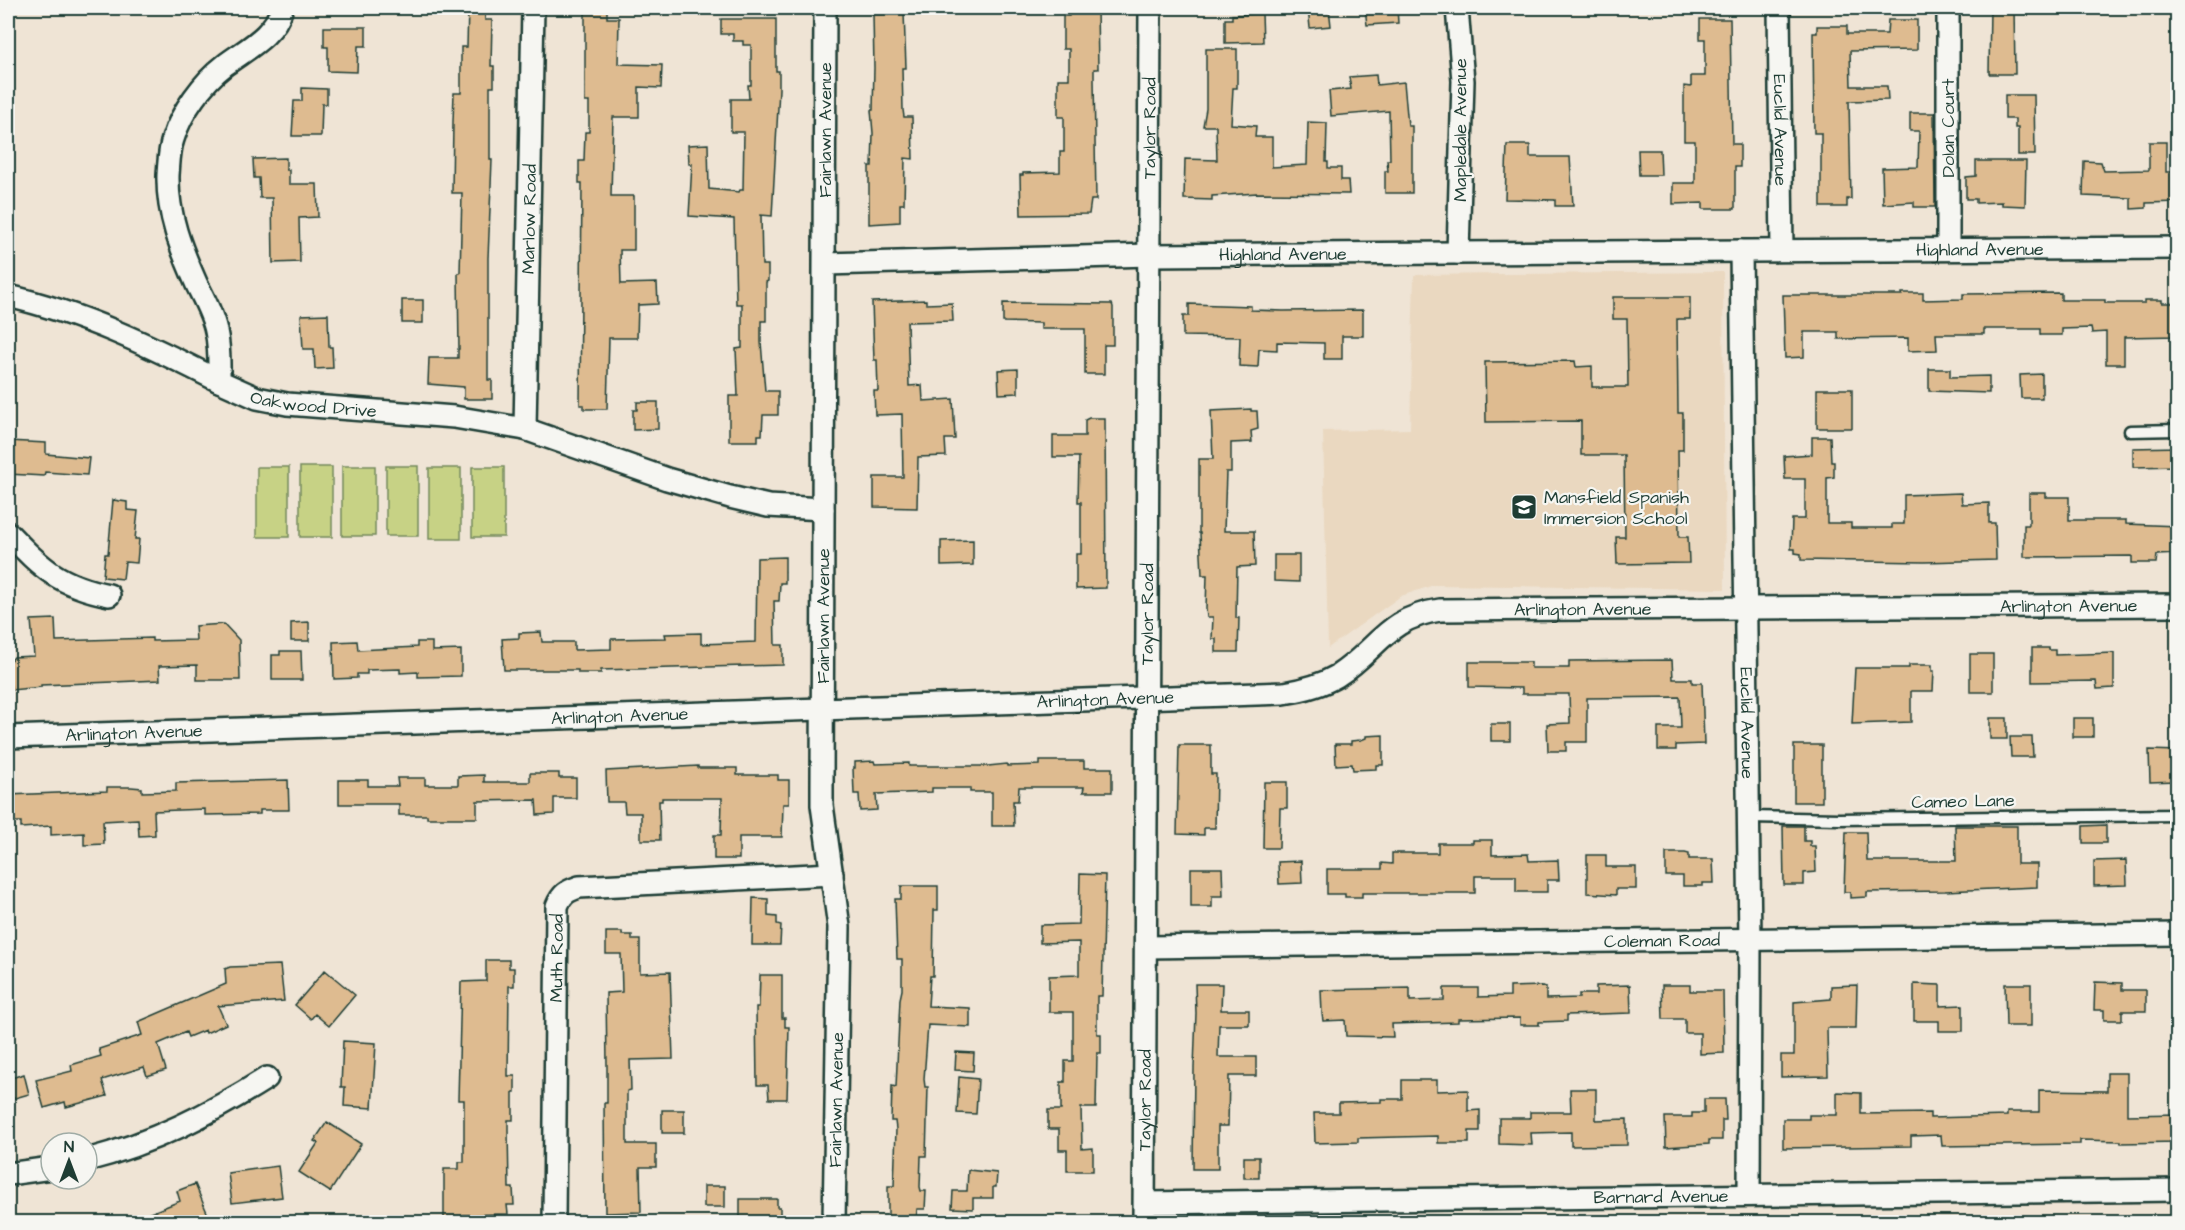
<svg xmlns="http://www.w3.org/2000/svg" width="2185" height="1230" viewBox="0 0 2185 1230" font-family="'Architects Daughter',sans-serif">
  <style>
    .built { fill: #ead8c0 }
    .green { fill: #c7d285; stroke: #73885c; stroke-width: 1.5 }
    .building { fill: #debb90; stroke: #1f3d34; stroke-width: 1.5 }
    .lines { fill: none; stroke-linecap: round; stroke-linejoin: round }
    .service-casing { stroke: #1f3d34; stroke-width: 15 }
    .minor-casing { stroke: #1f3d34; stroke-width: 26 }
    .service { stroke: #f6f6f2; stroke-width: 10 }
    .minor { stroke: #f6f6f2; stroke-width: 21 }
    .labels { text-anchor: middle; stroke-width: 4.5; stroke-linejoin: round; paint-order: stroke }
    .street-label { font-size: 18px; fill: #1f3d34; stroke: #f6f6f2 }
    .poi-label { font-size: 18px; fill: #1f3d34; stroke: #f6f6f2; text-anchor: start }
  </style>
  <rect width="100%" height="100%" fill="#efe4d5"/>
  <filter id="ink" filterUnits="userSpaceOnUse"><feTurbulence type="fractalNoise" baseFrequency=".0167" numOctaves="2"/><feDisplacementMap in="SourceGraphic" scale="12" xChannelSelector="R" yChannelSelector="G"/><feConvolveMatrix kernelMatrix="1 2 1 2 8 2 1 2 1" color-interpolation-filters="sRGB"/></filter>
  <g filter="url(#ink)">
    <!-- built -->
    <path class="built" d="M1723,272L1725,589L1434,585L1401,596L1328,648L1323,431L1410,429L1414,275Z"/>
    <!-- green -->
    <path class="green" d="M342,466H375V536H342Z
      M386,466H418V536H386Z
      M257,467H289V537H257Z
      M300,467H332V537H300Z
      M472,467H504V537H472Z
      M429,468H461V539H429Z"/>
    <!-- building -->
    <path class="building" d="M468,8H486L485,20H492L491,66H494V87H490V160H492L488,258V380H492V399H464V387L428,384L429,358H458V349H459L458,273H460L462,193H452L453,122L454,93H461V47H467Z
      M585,8H607V18H619L618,64L662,65L661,88L639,87V117H613L611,196H634V250H620L621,284L657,283L658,304L638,305L637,338H609L607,409H584V405H580L582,187V183H579V161H584L585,132H589V102H585Z
      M1097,8L1098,69H1094V80L1096,200H1091L1089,214L1021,215L1020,175H1023V173L1060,172V152H1064V117H1058V79H1069V49H1063V16H1069V9Z
      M1308,8H1329L1331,26L1310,28Z
      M1365,8H1397L1398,23L1367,25Z
      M1990,8H2014L2015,74H1989Z
      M904,13L906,68H902L903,110L904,117H912L913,159L905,158L904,204H900V222L869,224V166H872L873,133L871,110H873L874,68L873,14Z
      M1262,14L1263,42L1225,43V19H1232V15Z
      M721,19H776V71H779V89L772,216L761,215L762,265H768V281L766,282V321H761V342L765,391H778V415H763L762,435H758V441H729V396H738L736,349L742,348V304H736L734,219L689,216L692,164H689L688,145L708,144L709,189L739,192L740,190H743L744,132H731V99H749L748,85H751V45H743V41H733V34H721Z
      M1700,19H1730L1732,144H1740V167H1735V209H1703V203L1673,204V183H1695V141H1684V86L1691,87V76H1705V39H1700Z
      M1888,20H1917V50L1850,51L1851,86H1887L1888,100L1849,101L1851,199H1847V207H1821V133H1814L1813,33H1817V26H1847V34H1887Z
      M324,27H366V46H358L357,72L328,71V47H324Z
      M1206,49H1237V88H1233L1231,124L1256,126L1255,137H1272V167L1307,165L1308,122L1327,123L1326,162H1328V168H1341V180H1348L1349,194L1257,193L1212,196V200L1184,199L1185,159L1217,160L1216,126H1203L1206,109Z
      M1376,75L1377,85L1404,82L1408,126H1412V193H1385V171H1388L1387,160H1390L1389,111L1331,116L1329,91L1351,89L1349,77Z
      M302,88L327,89V104H322L321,136H292L294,101H302Z
      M2005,95H2034L2035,155H2018V128H2015V119H2005Z
      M1910,113H1934L1935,207H1914V202L1883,204L1882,168L1918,167L1919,131H1910Z
      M2149,142H2166V172H2178V202L2146,203V208L2131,209V198L2083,196L2084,161L2101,162L2104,171L2149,170Z
      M1507,145H1530V157H1570L1573,206H1555V200L1505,199Z
      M1638,150H1660L1661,175H1639Z
      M286,158V170H289V184H317L318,217L299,218L300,262L273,263L272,198H260L259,178H254L253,159Z
      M1976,161H2026L2025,206L2002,205V202L1976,203V199H1966V177L1976,176Z
      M1902,293H1923V300L1963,299V294L2061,293V300H2105V303H2145V300H2162V303H2178V336L2124,337V364H2106V332L2092,333L2091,328L2062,329V335H2040V329H1984V334H1936L1937,350L1908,351V338L1838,339V332H1804V357L1785,358L1783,295H1902Z
      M1613,297H1690V319H1677L1678,413H1683V450H1678L1679,537H1688L1689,563L1617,564L1616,537H1625L1624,455H1581V421L1486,422L1485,362L1575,361L1576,367L1592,366V387H1628L1627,319H1613Z
      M402,300H423V323H402Z
      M926,300V304L952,303L953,321L907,322L909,386L922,385L923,401L953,399L955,439H945L946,456L918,457L917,508L874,507V477H903L902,414L875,415L874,391H878L877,360H874L872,302Z
      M1003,303L1112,304L1113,307V345H1104V374H1085V329H1041V323L1003,322Z
      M1189,304L1251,306V310L1283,311L1363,310V336H1342V359H1324V343L1277,342V350L1259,349L1258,367L1239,366L1240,337L1183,336V316H1189Z
      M328,314L329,347H332L333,368L315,369L314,349H303L301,315Z
      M1018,369V393L999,394L998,370Z
      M1929,369H1950V377L1989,376V393L1929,391Z
      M2042,374V398H2021L2020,375Z
      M1817,389H1852V428H1817Z
      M637,402H658V429L633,430V410H637Z
      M1251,409V411H1257L1258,429L1251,431L1252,442L1231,443V472H1226L1224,531H1254L1255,566L1237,567L1236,618H1239L1238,652H1216V639H1212L1213,617H1207L1206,609L1207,575H1202L1200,533H1199V459H1213L1211,411Z
      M1089,418H1105L1106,588L1076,589V554H1081V502H1078L1079,457H1053V436H1085V420Z
      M1812,437H1830L1831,462H1834V477L1827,478V523H1851V528H1892V524H1904V495L1961,493L1962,504L1989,503V523H1995L1996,560L1924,562L1801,560V554L1795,553V549H1791L1792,519H1805V479H1785L1784,456L1812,454Z
      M8,441L46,443V454L89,458L87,475L45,472L44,476L8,474Z
      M2178,447V466L2133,467V448Z
      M2029,493H2046V497H2069V520H2126V524L2178,526V554L2157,555L2156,563H2132V556L2024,557V525H2029Z
      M113,500L127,502V510L138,511L135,539H139L137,563L125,562L123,579L103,577L105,554H108Z
      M973,540V565L941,566V541Z
      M1274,555H1299V582L1274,581Z
      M785,557V583H780L779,601H774L775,645H783V665L601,670V673H578V670H504L502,639L519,638V633L541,632L542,642H574V650L611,649V639L666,638L665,634L701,633V644L756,642L757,558Z
      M55,619L56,641L152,638V641L196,640L195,626L224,624L239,640L240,680H197V665L159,666L160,680L41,685V687L11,690L8,664L14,657L34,656L31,620Z
      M309,622V641H291V623Z
      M357,641L358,650L417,647V642H432V651L461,650V676L418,677V672L400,673V669L367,670V674H357V678L334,679L333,642Z
      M2032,648H2049V650H2055V655L2114,653V688L2097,689L2096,681L2032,682Z
      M280,651H301L302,680H272V655H280Z
      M1970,654H1993V692H1970Z
      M1672,660L1673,679H1692V683H1702L1704,744L1676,745V750H1658V728H1681L1680,697L1587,698V742H1566V751H1548L1547,724L1570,723L1569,694H1522V688L1469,687V662H1531V668H1569V661Z
      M1909,665H1932V671H1934L1933,691H1911V722L1852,724L1855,668H1909Z
      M1990,718H2007V739H1990Z
      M2073,718H2093V737H2073Z
      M1491,724H1510V741H1491Z
      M1383,735V765H1376V769L1353,770L1352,764L1336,765L1335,744H1351V741L1361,740L1366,738V736Z
      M2010,737H2032L2033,757H2011Z
      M1179,745H1211V774H1216L1215,828H1204V835L1177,834Z
      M1794,745H1822V802H1794Z
      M2149,750L2178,751L2176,781L2150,782Z
      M874,761L875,764L909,763V766H988L1007,764V766L1040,765V761H1084V768H1112V792H1083L1084,787H1019L1018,801H1013L1014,826H992V792H970V788H932V792L876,794L877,810L860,811L859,794H854L853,768H855V762Z
      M698,766V768H737V775H778V780H789V804H783L782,837H739V859H714V835H721L722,798H662V801H659L660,840H641V813H625L624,802H607L606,771Z
      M530,773H559V778H576V798H554V814L537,815L536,800L477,801V818H427V815H399V804H339V780H368V786H398L397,778H425V785H458V776L484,775V782H530Z
      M288,780L289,810H260V814L205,815V809L154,811L155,835L139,836L138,819L103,821L104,844L84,845V833L51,835V826L21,828V822H8V795L107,791V787H131L142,788V792L176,791V783Z
      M1264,782H1287V808H1280L1279,848H1263Z
      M2106,825V843H2083V826Z
      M1783,826H1804V841H1810V846H1815L1816,872L1804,873V885H1784Z
      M1955,826H2017V864H2037V887L1945,891L1867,892V897L1850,898V892H1844L1846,832H1866L1867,861H1956Z
      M1473,840H1492V855L1528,854L1529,861L1558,860L1559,880H1547V892H1516V876H1475V893H1362V897H1345V894H1327V869H1382V863L1392,864V853H1438V843H1473Z
      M1666,853H1685L1689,854V859H1713L1714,883H1703V886H1683V876H1666Z
      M1587,855H1606V867H1636V889H1616V895L1587,893Z
      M2126,860L2127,885L2094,886V861Z
      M1301,861L1302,883L1279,884L1278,862Z
      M1191,868H1222L1223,896H1212V907H1191Z
      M1080,874L1105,875L1102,996H1097V1034H1101V1053H1097L1096,1108H1081L1082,1149L1093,1148V1171H1067V1150H1059V1129H1048V1110H1061V1082H1065V1061H1073V1012H1049V976L1079,975V942L1040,943V925L1079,924Z
      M901,886H938V910H934L933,976H930L928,1006L970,1008V1027L928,1025L924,1079L925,1087H928L926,1156H921L920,1187L921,1191H926L925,1209H917L916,1222H888V1186H894L896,1129L895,1121H891L892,1086L896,1087L900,999L902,990V959H897L895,899H901Z
      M753,898L768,899V916L777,917V924L781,925L780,945H752Z
      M606,932H622V935H632V940H640V973L670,972L673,1059L630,1060L631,1090L627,1091V1144H656V1167H640L641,1212L605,1213L604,1103H607V1066L606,993L622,992L621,954H606Z
      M486,960H509V968H514V986H509L508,1076H515V1092H513V1120H508V1130L509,1188H513L514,1205H507L508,1214L463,1215V1221H444V1169H459V1162H464V1100H458L461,982L486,981Z
      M280,965L284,1001L218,1006L226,1024L206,1033L205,1030L188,1037L186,1032L158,1044L166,1070L147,1076L144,1067L102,1080L107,1096L66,1107L65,1102L44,1108L36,1080L72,1071L71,1065L101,1056L99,1049L142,1035L138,1022L226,984L225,969L230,967Z
      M325,970L355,995L329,1026L315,1014L311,1019L295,1005Z
      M760,975H782V1018H785V1027H789L787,1099H769L768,1085H757L756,1007H759Z
      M2095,982L2122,983V990H2146V1011H2122V1020H2104V1010H2094Z
      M1195,984H1222L1221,1010H1249V1025H1219L1218,1057H1256V1076H1229L1228,1126H1218V1169H1193L1194,1068L1196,1013Z
      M1914,984L1940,985V1006L1963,1005V1031H1939V1021H1914Z
      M2005,984H2031V1026H2006Z
      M1630,985L1631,1013L1567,1015V1021L1539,1022V1025H1520V1018L1458,1019V1022L1392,1024L1393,1037L1346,1036L1345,1020L1323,1021L1322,1014L1321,990L1410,988V1001L1444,1000V988H1478V997L1510,996V987L1543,986L1546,987V999L1579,998V994H1596V986Z
      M1662,985H1690V991H1723L1724,1053L1700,1054V1033H1685V1019H1663Z
      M1857,985L1856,1028H1827L1828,1076L1781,1077V1055H1794V1002L1831,999V986Z
      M343,1041L376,1043L372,1108L344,1106L345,1087H341Z
      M956,1052L974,1053L973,1071L955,1070Z
      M2107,1073H2127V1115L2178,1114V1142L2121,1143V1141L2080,1140V1144L1942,1146L1941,1135L1911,1136V1146L1783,1148V1119H1809V1115H1837V1092L1861,1093V1114L1930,1113V1118L2007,1116V1112H2039V1090L2107,1091Z
      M24,1074L29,1094L8,1100V1079Z
      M959,1077L978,1079L976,1114L957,1113Z
      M1402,1080H1437V1091L1468,1090V1111L1480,1110V1131H1469V1143H1438V1136L1358,1138V1142L1315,1143L1314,1113H1339V1103L1381,1102V1099H1402Z
      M1570,1089H1596V1120L1627,1119V1145L1571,1146V1132L1531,1133L1532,1145L1499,1144V1118H1530V1112H1571Z
      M1704,1099H1725L1726,1120H1722V1140H1709V1144L1666,1147L1665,1117H1692V1113H1704Z
      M662,1110H684V1133H662Z
      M327,1122L361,1144L330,1192L299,1172L318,1143L314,1141Z
      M1244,1157H1259V1178H1244Z
      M278,1166L282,1197L232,1203L228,1173Z
      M968,1170L997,1173L996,1187H993V1198H973V1209L952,1208L953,1191H967Z
      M195,1184L211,1222H128L180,1201L177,1191Z
      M704,1186H725V1207H704Z
      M740,1199H777V1207H780V1222H740Z"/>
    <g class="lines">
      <defs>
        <path id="service" d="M2130,431L2178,430
          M1749,817L1839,819L2178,815"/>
        <g id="minor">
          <path id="s1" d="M282,8C274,36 246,49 225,65C203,82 181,112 173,139C169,150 169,163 168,175C167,215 181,249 197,285C204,299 213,315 216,331C220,348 219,364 219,381L257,398L287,404L454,417L525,429L667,479L730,497L768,506L823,509"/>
          <path d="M825,8L822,787V805L839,927L834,1222"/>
          <path d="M1457,8L1463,81L1458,253"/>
          <path id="s2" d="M1779,8L1782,250"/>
          <path d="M1948,249V8"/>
          <path id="s3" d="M1741,251L1750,941L1749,1195"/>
          <path id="s4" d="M825,264L1150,255L2178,248"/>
          <path d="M8,296C82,313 151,346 219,381"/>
          <path id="s5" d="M525,429L533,8"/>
          <path d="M8,533C42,568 58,585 109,595"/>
          <path id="s6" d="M8,737L1284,693C1303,690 1320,686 1337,676C1378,650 1385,618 1440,610L2178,605"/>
          <path id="s7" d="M1146,947L2178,934"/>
          <path d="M87,1160C153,1143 210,1114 267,1078"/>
          <path d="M8,1174L51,1168"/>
          <path id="s8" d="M1145,1203L2178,1190"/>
          <path id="s9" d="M554,1222L557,906C562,894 567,891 579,887L832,874"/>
          <path id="s10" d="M1144,1222L1150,8"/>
        </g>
      </defs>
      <!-- service casing -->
      <use href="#service" class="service-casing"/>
      <!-- minor casing -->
      <use href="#minor" class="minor-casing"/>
      <!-- service -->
      <use href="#service" class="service"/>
      <!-- minor -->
      <use href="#minor" class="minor"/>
    </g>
  </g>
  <!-- icons -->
  <defs>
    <symbol id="school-square" viewBox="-11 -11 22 22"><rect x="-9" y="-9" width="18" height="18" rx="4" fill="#1f3d34" stroke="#f6f6f2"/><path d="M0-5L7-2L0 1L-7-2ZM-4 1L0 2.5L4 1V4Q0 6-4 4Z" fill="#fff"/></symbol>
  </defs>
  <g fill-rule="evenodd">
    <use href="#school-square" x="1509" y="492" width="30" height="30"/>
  </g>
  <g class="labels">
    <!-- street labels -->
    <g class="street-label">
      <text transform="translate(1948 128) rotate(-90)" y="6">Dolan Court</text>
      <text dy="6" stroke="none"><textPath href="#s10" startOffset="1094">Taylor Road</textPath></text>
      <text dy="6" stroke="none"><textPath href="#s2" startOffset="122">Euclid Avenue</textPath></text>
      <text transform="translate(825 130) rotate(-90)" y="6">Fairlawn Avenue</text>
      <text transform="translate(1460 130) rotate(-90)" y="6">Mapledale Avenue</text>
      <text dy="6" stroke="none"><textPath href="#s5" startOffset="210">Marlow Road</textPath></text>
      <text dy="6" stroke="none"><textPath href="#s4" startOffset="1155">Highland Avenue</textPath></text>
      <text dy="6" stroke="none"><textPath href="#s4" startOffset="458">Highland Avenue</textPath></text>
      <text dy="6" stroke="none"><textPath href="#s1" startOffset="524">Oakwood Drive</textPath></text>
      <text dy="6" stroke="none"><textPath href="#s6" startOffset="2086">Arlington Avenue</textPath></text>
      <text dy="6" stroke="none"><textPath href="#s6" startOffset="1600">Arlington Avenue</textPath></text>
      <text dy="6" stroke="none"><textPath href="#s10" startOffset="608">Taylor Road</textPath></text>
      <text transform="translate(823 616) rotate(-90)" y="6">Fairlawn Avenue</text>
      <text dy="6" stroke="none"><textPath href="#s6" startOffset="1098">Arlington Avenue</textPath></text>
      <text dy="6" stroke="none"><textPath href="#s6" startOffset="612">Arlington Avenue</textPath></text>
      <text dy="6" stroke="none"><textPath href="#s3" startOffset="472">Euclid Avenue</textPath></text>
      <text dy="6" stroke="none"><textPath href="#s6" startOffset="126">Arlington Avenue</textPath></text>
      <text transform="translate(1963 801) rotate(-1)" y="6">Cameo Lane</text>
      <text dy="6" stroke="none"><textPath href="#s7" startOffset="516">Coleman Road</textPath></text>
      <text dy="6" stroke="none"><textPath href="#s9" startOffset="264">Muth Road</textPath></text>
      <text transform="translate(836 1100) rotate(-89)" y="6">Fairlawn Avenue</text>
      <text dy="6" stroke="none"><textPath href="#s10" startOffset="122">Taylor Road</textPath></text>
      <text dy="6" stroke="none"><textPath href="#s8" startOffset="516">Barnard Avenue</textPath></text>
    </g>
    <!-- poi labels -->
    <g class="poi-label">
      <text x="1544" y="503">Mansfield Spanish<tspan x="1544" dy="21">Immersion School</tspan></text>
    </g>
  </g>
  <!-- margin -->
  <rect width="2185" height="1230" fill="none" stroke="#f6f6f2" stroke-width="30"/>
  <rect x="15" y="15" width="2155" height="1200" fill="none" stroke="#1f3d34" stroke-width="2" filter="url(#ink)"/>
  <!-- north arrow -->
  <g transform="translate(69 1161)"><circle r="28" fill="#f6f6f2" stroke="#a0aca6" stroke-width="1.5"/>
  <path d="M0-4.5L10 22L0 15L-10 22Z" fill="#1f3d34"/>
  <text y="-9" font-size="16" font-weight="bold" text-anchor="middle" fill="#1f3d34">N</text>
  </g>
</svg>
